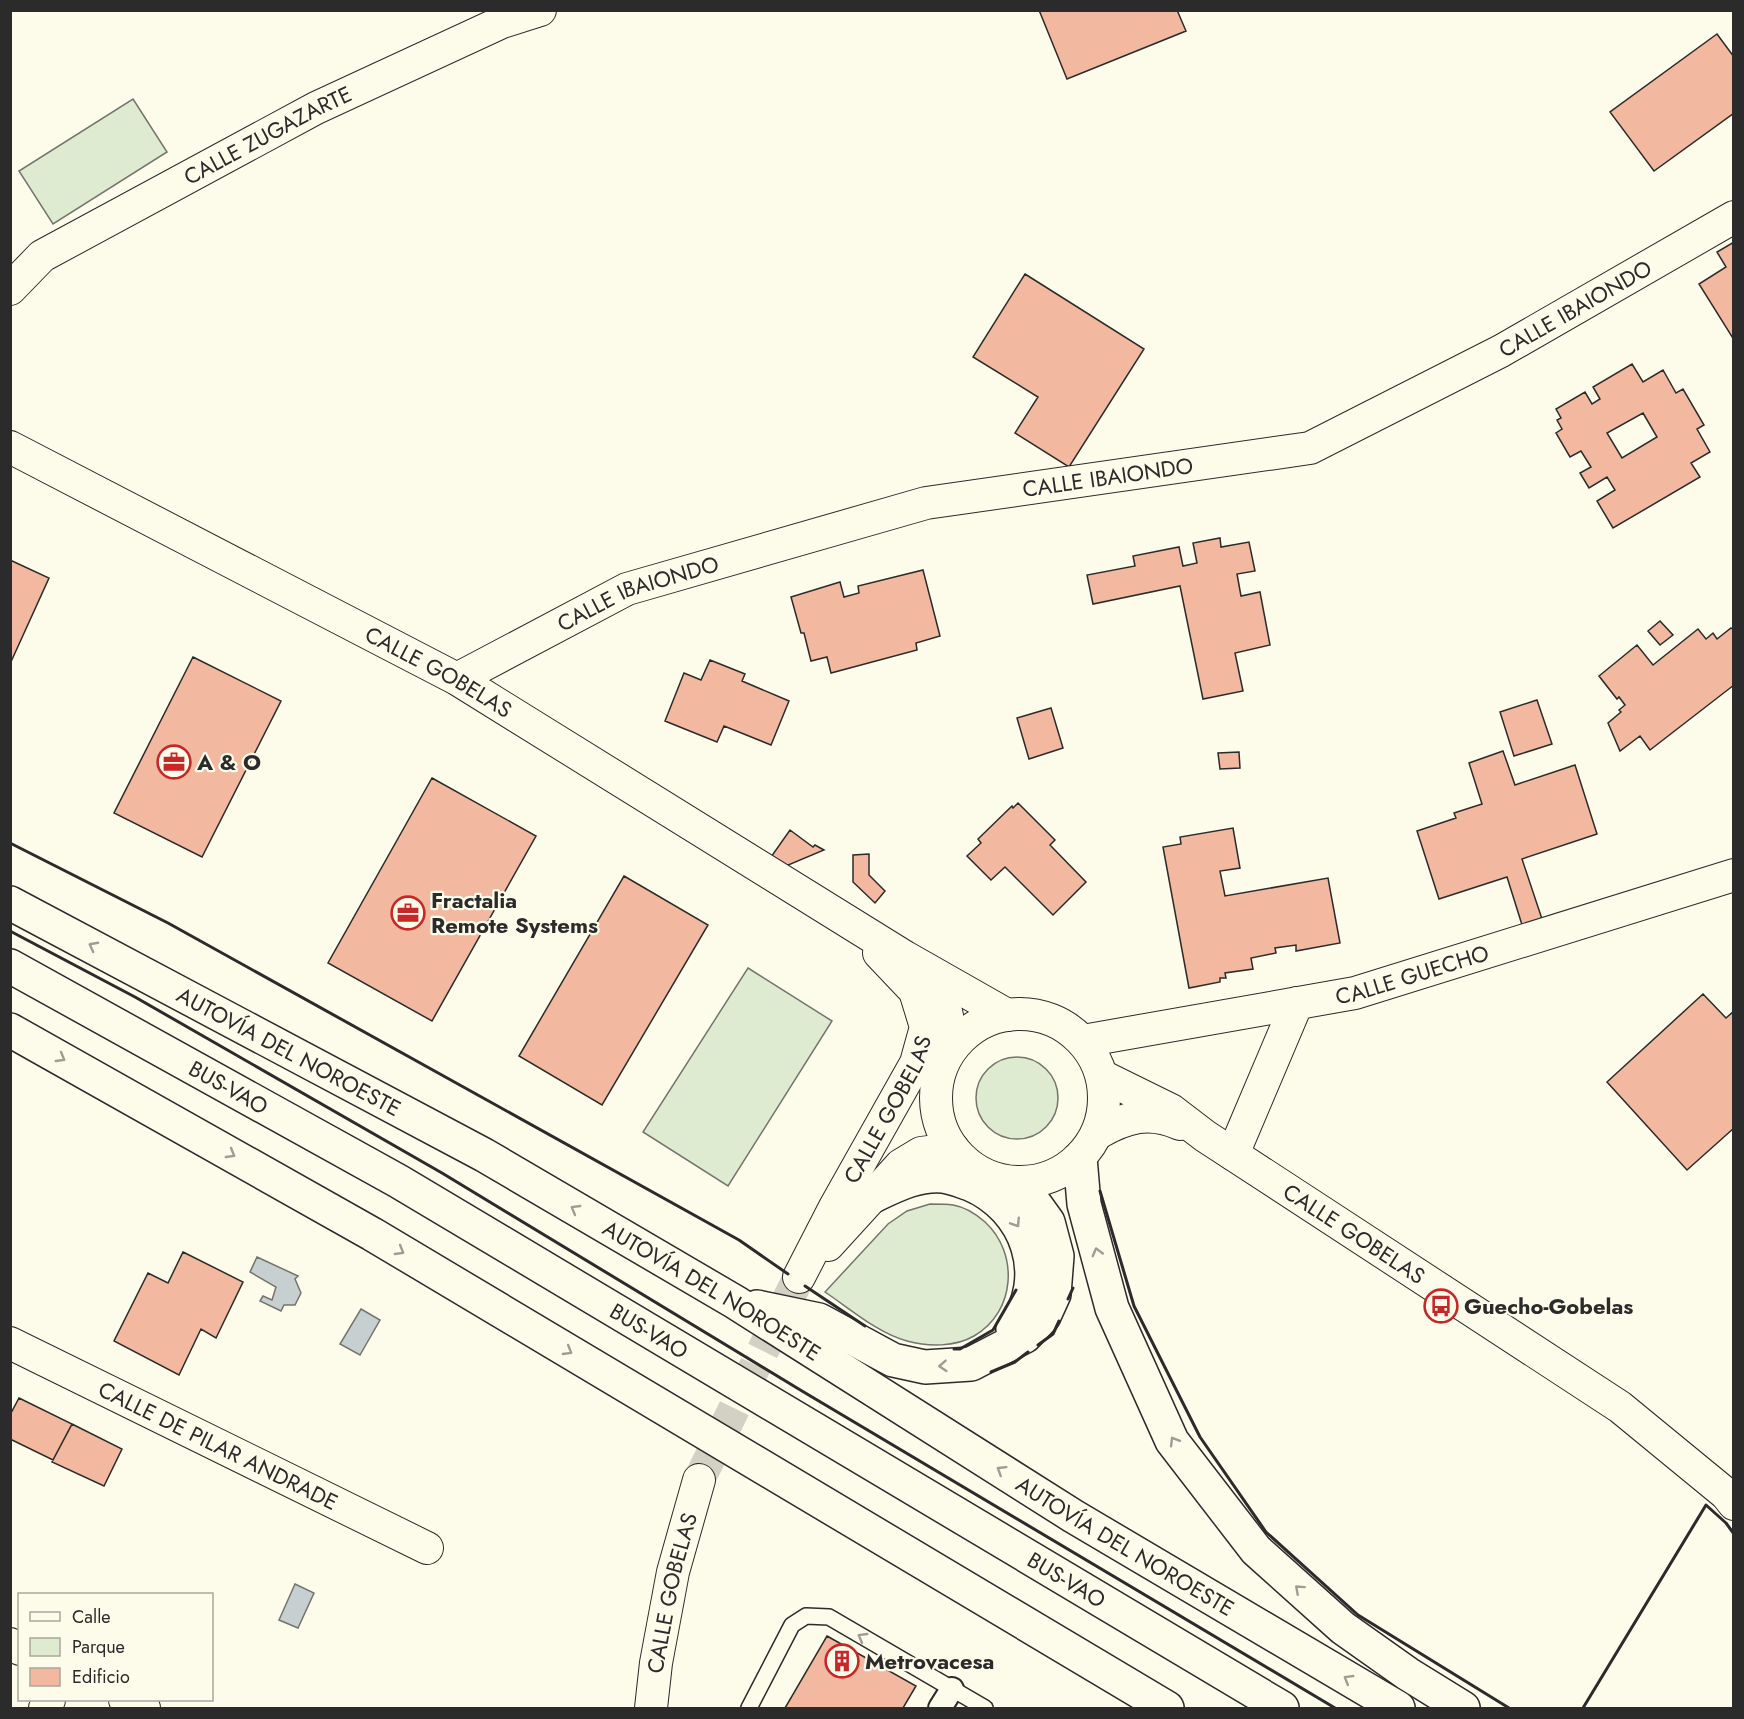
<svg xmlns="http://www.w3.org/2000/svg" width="1744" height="1719" viewBox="0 0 1744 1719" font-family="Jost,sans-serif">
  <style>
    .green { fill: #deebd1; stroke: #74746e; stroke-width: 1.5 }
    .water { fill: #c7d0d0; stroke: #74746e; stroke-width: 1.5 }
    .building { fill: #f2b8a0; stroke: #2b2b2b; stroke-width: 1.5; fill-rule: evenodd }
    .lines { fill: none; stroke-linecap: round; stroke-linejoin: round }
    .minor-tunnel { stroke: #d3d1c4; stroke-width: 32; stroke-dasharray: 32 16; stroke-linecap: butt }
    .service-casing { stroke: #2b2b2b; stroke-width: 18 }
    .pedestrian-casing { stroke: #2b2b2b; stroke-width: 26 }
    .minor-casing { stroke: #2b2b2b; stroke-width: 34 }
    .motorway-casing { stroke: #2b2b2b; stroke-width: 36 }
    .service { stroke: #fdfbea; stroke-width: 15 }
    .pedestrian { stroke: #fdfbea; stroke-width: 22 }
    .minor { stroke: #fdfbea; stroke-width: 32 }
    .motorway { stroke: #fdfbea; stroke-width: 33 }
    .wall { stroke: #2b2b2b; stroke-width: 3 }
    .oneway { stroke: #9e9d94 }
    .labels { text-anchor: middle; stroke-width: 4.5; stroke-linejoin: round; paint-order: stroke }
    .street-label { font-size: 22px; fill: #2b2b2b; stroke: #fdfbea }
    .poi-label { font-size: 22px; font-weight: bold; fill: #2b2b2b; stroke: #fdfbea; text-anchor: start }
  </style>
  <rect width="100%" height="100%" fill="#fdfbea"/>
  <!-- green -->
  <path class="green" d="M133,99L167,152L53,224L19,171Z
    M748,968L832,1021L728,1186L643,1132Z
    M976 1098a41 41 0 1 1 82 0a41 41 0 1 1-82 0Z
    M930,1204C937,1204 946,1204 953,1205C965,1207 976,1214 985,1222C1019,1253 1016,1312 974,1336C955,1347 929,1347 907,1341C879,1334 849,1308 825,1292L888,1224L907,1211Z"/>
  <!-- water -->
  <path class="water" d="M257,1257L298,1276L295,1279L301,1293L295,1305H284L281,1311L260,1301L263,1296L272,1300L276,1287L250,1272Z
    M361,1309L380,1320L360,1355L340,1344Z
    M295,1584L314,1593L298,1628L279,1620Z"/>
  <!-- building -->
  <path class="building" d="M1039,10H1177L1186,31L1067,79Z
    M1717,34L1734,57V113L1654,171L1610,112Z
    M1734,242V340L1699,284L1726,267L1717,252Z
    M1025,274L1144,349L1069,467L1015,433L1038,397L973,357Z
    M1632,364L1643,382L1663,370L1676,393L1683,389L1704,425L1697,429L1710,452L1691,463L1700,477L1613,528L1597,501L1615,490L1607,477L1589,488L1580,473L1591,467L1581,451L1570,457L1556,433L1562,429L1557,420L1561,418L1556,409L1585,392L1592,404L1600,399L1593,387ZM1643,413L1657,437L1622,458L1607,433Z
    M1220,538L1221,547L1249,542L1255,571L1237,574L1241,596L1260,592L1270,645L1235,653L1243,691L1203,699L1180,586L1093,604L1087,575L1135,566L1133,556L1179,547L1183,566L1197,563L1193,543Z
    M10,560L49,578L10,664Z
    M923,570L940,636L916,643L917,650L831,673L827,657L811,661L804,633H801L791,597L840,582L844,597L859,593L858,586Z
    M1660,621L1673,635L1660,645L1648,631Z
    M1731,628L1734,630V685L1650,750L1640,736L1620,751L1608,723L1621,712L1619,710L1625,705L1619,697L1617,699L1599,676L1637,645L1653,665L1698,629L1706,639L1713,633L1717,639Z
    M193,657L281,701L202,857L114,813Z
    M710,660L745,674L742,681L789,701L771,745L724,726L717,742L665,721L684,673L701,680Z
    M1537,700L1552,744L1514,756L1500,712Z
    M1051,708L1063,748L1029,759L1017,718Z
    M1503,751L1515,785L1575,765L1597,834L1522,859L1543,922L1523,928L1507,877L1439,899L1417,831L1456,818L1454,813L1482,804L1469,763Z
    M1239,752L1240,768L1220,769L1218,753Z
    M432,778L536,836L432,1021L328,963Z
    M1018,803L1055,840L1050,845L1086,882L1053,915L1005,867L991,880L967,856L981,843L978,839L1012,806L1013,808Z
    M1233,828L1240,868L1220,871L1225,896L1328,878L1340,943L1296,951V945L1275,948L1276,953L1251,958L1253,969L1225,973L1226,978H1220V982L1189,988L1163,847L1181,844L1180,837Z
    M790,830L813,847L815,845L824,850L786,866L771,857Z
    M869,854V875L885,891L875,903L853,882V855Z
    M624,876L708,925L602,1105L519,1056Z
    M1703,994L1726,1018L1734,1011V1128L1687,1170L1607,1082Z
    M183,1252L243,1282L216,1338L201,1329L179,1375L114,1341L148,1273L168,1283Z
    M19,1398L72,1424L53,1460L10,1439V1415Z
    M72,1424L122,1449L104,1486L52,1462Z
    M827,1636L916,1686L903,1708H785Z"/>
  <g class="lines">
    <!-- minor-tunnel -->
    <path class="minor-tunnel" d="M699,1480L799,1277"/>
    <defs>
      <path id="service" d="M749,1708L792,1625L806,1616L829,1617L985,1708"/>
      <path id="pedestrian" d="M940,1708L952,1689"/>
      <g id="minor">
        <path id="s1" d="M10,289L42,256L316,108L502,22L540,10"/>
        <path id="s2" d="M10,447L457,679L905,957L1007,1015"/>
        <path id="s3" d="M457,679L627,589L926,503L1310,448L1501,351L1734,217"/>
        <path d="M917,971L945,1006L953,1047"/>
        <circle cx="1020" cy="1098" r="84"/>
        <path id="s4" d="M1083,1041L1355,993L1734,875"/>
        <path id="s5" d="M1102,1076L1171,1110L1205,1136L1620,1407L1726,1494L1734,1504"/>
        <path d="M1098,1133C1126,1117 1149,1110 1180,1124"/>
        <path d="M1233,1154L1297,1003"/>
        <path d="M828,1245L901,1165L921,1153L953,1149"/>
        <path id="s6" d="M799,1277L835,1207L916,1063L926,1027L915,991L879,953"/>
        <path id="s7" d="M10,1343L427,1548"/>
        <path d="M10,1644L20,1649"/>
        <path d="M125,1700L144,1708"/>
        <path d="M45,1708L49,1700"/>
        <path id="s8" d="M651,1708L656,1663L673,1572L699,1480"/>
      </g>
      <g id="motorway">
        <path id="s9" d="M10,903L484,1155L735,1302L1073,1516L1398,1708"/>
        <path id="s10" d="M10,966L398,1181L1282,1708"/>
        <path d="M10,1030L372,1234L1167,1708"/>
        <path d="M1080,1158L1084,1204L1112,1308L1172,1441L1256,1550L1343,1628L1408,1674L1463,1708"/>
        <path d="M873,1196C896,1185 917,1174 943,1176C952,1177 961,1181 970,1184C1027,1208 1052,1277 1013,1329"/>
        <path d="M757,1307L819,1320L893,1360L925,1367L971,1364L1025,1336L1044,1316L1054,1294L1057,1256L1048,1222L1020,1183"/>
      </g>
    </defs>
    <!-- service casing -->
    <use href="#service" class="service-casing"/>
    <!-- pedestrian casing -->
    <use href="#pedestrian" class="pedestrian-casing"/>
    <!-- minor casing -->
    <use href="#minor" class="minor-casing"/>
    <!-- motorway casing -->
    <use href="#motorway" class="motorway-casing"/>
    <!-- service -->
    <use href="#service" class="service"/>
    <!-- pedestrian -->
    <use href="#pedestrian" class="pedestrian"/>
    <!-- minor -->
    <use href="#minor" class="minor"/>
    <!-- motorway -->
    <use href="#motorway" class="motorway"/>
    <!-- wall -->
    <path class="wall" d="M10,843L168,923L739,1240L788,1274
      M10,931L135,997L442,1173L802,1391L1335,1708
      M1100,1191L1134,1306L1200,1437L1266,1532L1358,1615L1509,1708
      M805,1286L865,1326
      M1068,1299L1073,1288
      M1038,1345L1053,1334L1059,1321
      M954,1349H960L993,1330L1016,1290
      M991,1372L1015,1362L1028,1352
      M1583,1708L1706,1505L1726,1523L1734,1534"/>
  </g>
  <!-- one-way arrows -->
  <defs><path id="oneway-chevron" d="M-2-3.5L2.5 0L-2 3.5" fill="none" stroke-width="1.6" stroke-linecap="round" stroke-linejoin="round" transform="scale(1.5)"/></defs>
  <g class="oneway">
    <use href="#oneway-chevron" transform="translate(93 946) rotate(-152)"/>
    <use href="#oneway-chevron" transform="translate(61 1058) rotate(30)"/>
    <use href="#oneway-chevron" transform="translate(231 1154) rotate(30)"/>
    <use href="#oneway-chevron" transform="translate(575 1209) rotate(-150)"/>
    <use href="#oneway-chevron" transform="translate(1016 1223) rotate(57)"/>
    <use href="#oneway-chevron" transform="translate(400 1251) rotate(31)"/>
    <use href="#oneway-chevron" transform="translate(1097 1252) rotate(-105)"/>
    <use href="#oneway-chevron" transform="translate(568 1351) rotate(31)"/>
    <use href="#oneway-chevron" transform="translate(943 1366) rotate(176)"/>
    <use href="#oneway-chevron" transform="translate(1174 1441) rotate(-121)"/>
    <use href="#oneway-chevron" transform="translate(1001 1470) rotate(-148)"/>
    <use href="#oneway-chevron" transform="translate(1299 1589) rotate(-138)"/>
    <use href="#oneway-chevron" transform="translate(862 1637) rotate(-150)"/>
    <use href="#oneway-chevron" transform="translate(1348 1679) rotate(-149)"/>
  </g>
  <!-- icons -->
  <defs>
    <symbol id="office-ring" viewBox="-11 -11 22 22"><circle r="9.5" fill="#fdfbea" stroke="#c62828" stroke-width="1.5"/><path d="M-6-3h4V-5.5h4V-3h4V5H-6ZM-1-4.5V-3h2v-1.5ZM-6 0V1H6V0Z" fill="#c62828"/></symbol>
    <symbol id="bus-ring" viewBox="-11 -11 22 22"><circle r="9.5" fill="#fdfbea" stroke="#c62828" stroke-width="1.5"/><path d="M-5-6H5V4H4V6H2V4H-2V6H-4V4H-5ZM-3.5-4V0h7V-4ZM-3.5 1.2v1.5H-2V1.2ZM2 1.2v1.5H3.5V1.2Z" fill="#c62828"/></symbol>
    <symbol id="building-ring" viewBox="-11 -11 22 22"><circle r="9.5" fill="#fdfbea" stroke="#c62828" stroke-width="1.5"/><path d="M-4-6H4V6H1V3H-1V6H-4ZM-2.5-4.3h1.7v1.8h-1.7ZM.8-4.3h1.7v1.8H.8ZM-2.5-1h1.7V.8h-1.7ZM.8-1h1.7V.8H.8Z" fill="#c62828"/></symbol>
  </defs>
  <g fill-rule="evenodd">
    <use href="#office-ring" x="155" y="743" width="38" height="38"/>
    <use href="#office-ring" x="389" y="894" width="38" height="38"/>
    <use href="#bus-ring" x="1422" y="1287" width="38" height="38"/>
    <use href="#building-ring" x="823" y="1642" width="38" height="38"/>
  </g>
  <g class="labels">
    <!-- street labels -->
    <g class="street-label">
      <text dy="8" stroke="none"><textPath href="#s1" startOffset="302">CALLE ZUGAZARTE</textPath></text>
      <text dy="8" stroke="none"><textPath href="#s3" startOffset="1191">CALLE IBAIONDO</textPath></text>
      <text dy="8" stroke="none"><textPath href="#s3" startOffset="687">CALLE IBAIONDO</textPath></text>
      <text dy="8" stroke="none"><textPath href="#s3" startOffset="201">CALLE IBAIONDO</textPath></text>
      <text dy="8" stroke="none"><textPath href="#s2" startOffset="484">CALLE GOBELAS</textPath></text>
      <text dy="8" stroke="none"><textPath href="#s4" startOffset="336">CALLE GUECHO</textPath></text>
      <text dy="8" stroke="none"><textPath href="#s9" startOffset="316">AUTOVÍA DEL NOROESTE</textPath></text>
      <text dy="8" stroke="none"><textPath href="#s10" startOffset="250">BUS-VAO</textPath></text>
      <text dy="8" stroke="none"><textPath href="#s6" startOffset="190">CALLE GOBELAS</textPath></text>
      <text dy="8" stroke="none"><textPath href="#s5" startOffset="298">CALLE GOBELAS</textPath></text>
      <text dy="8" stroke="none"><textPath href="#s9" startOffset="802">AUTOVÍA DEL NOROESTE</textPath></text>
      <text dy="8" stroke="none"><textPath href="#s10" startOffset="736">BUS-VAO</textPath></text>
      <text dy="8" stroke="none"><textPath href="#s7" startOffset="232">CALLE DE PILAR ANDRADE</textPath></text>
      <text dy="8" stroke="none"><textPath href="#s9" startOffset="1288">AUTOVÍA DEL NOROESTE</textPath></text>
      <text dy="8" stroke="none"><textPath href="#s10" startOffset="1222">BUS-VAO</textPath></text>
      <text dy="8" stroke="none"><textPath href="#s8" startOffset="117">CALLE GOBELAS</textPath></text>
    </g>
    <!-- poi labels -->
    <g class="poi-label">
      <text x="197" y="770">A &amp; O</text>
      <text x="431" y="908">Fractalia<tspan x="431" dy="25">Remote Systems</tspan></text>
      <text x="1464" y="1314">Guecho-Gobelas</text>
      <text x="865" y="1669">Metrovacesa</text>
    </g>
  </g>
  <!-- border -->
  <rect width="1744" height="1719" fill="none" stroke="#2b2b2b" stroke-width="24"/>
  <!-- legend -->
  <rect x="18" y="1593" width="195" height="108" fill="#fdfbea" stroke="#a9a89e" stroke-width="1.5"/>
  <rect x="30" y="1612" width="30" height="9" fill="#fdfbea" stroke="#a9a89e" stroke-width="1.5"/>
  <text x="72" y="1623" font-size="18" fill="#2b2b2b">Calle</text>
  <rect x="30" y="1638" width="30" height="18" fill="#deebd1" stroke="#a9a89e" stroke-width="1.5"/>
  <text x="72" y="1653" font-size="18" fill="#2b2b2b">Parque</text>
  <rect x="30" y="1668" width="30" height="18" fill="#f2b8a0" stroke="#a9a89e" stroke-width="1.5"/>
  <text x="72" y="1683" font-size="18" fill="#2b2b2b">Edificio</text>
</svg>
